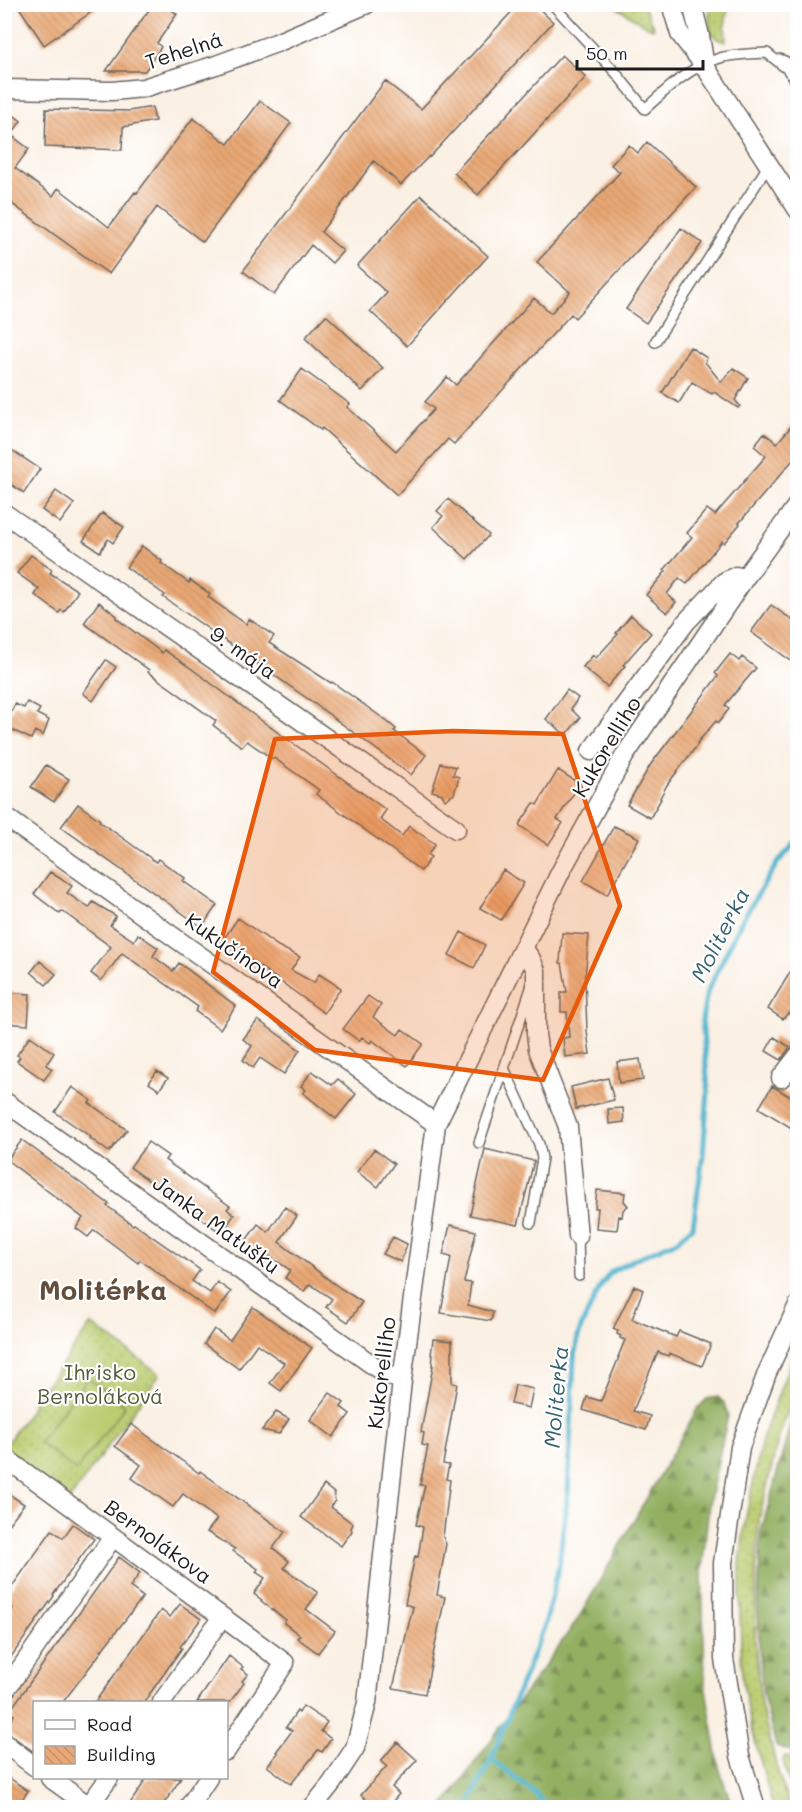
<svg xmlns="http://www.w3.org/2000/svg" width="802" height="1812" viewBox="0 0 802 1812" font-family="Mali,sans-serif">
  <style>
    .grass { fill: url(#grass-dots); stroke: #6b7446; stroke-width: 1.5 }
    .forest { fill: url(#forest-firs); stroke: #58663f; stroke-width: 1.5 }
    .pitch { fill: #bacc70; stroke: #6b7446; stroke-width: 1.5 }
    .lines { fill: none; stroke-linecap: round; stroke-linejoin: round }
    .stream { stroke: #51b6cf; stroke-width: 5 }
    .building { fill: url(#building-back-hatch) }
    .lane-casing { stroke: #6a6662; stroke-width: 12 }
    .street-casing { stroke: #6a6662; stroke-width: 21 }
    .lane { stroke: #fff; stroke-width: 9 }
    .street { stroke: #fff; stroke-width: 18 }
    .marked { fill: #e8590c; fill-opacity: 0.2; stroke: #e8590c; stroke-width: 4.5; stroke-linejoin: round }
    .labels { text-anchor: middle; stroke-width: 4.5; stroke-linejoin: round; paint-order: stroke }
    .street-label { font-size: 21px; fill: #1c1c1c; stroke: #fff }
    .park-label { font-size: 21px; fill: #535a39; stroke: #fff }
    .water-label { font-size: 22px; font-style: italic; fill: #34616d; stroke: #fff }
    .district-label { font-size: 27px; font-weight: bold; fill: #644d3b; stroke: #fff }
  </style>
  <defs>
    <pattern id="grass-dots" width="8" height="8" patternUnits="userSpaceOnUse" patternTransform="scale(1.5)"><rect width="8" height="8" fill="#bacc70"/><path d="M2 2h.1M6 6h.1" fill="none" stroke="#9faf60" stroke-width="1.8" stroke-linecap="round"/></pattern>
    <pattern id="forest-firs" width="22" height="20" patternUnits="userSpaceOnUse" patternTransform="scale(1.5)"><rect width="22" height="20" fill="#93b062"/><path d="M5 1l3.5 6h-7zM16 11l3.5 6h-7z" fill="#778e50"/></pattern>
    <pattern id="building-back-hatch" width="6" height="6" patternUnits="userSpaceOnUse" patternTransform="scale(1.5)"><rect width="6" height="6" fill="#e9a875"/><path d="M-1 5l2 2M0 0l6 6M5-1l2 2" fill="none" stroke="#c79065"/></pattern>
  </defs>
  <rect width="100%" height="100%" fill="#fff"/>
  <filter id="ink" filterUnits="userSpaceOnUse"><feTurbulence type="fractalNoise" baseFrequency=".0167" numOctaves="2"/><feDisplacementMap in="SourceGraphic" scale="12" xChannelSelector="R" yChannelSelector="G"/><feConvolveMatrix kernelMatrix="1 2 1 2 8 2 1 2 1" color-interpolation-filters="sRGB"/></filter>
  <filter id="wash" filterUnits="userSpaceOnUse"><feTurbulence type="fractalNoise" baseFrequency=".008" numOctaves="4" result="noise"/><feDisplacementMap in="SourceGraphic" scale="24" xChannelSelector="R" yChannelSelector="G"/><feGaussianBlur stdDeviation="1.35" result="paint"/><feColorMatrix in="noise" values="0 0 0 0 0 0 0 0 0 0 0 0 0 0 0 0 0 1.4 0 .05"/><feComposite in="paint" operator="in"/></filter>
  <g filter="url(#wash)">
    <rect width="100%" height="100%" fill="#faf0e3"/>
    <!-- grass -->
    <path class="grass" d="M613,5H643L654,28L652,29L648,27Z
      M710,5H729L725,24L726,42C705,38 709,21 710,5Z
      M91,1324L160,1374L67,1503L5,1457V1446L34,1404L32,1402L64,1362Z
      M797,1343V1384L778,1440L759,1520L756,1574L755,1641L761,1705L778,1772L790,1807H773L751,1726L742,1677L740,1610V1564L745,1522L762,1440Z
      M785,1756L797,1759V1804L794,1798L783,1761Z"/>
    <!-- forest -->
    <path class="forest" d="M718,1397L724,1403L728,1415L709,1504L702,1570L705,1683L719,1767L732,1807H443L578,1619L698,1408L707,1399Z
      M797,1400V1753L776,1746L763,1695L759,1647L758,1604L761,1532Z"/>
    <!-- pitch -->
    <path class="pitch" d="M88,1378L125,1406L76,1471L39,1442Z"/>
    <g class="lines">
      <!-- stream -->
      <path class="stream" d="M491,1759L536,1794L547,1808
        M467,1808L491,1759L545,1625L559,1565L568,1492L574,1357L578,1337L582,1325L601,1285L611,1272L637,1258L677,1241L693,1226L703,1155L708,1090L702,1020L707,992L742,920L778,862L798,840"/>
    </g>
    <g id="blocks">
      <!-- building -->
      <path class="building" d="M17,4H103L44,45Z
        M153,4H163L177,14L157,43L161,47L145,71H106Z
        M519,4H534L553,22L430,157L429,156L401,185L374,161L321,232L343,251L332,263L311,245L274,295L243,271L385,81L421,109Z
        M562,55L586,77L478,195L454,173Z
        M260,101L291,123L203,242L157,207L109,274L4,198V107L21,121L11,135L29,149L15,168L53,196L58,188L109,227L135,192L137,193L193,118L228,144Z
        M152,107L155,121L123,127L122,150L45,147L46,109L129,111Z
        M647,142L696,187L575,318L571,314L454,444L448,439L397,495L322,428L321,430L280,400L302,369L350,404L347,407L396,451L434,409L425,402L447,377L456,385L534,298L551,313L570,292L537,262L620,172L611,165L629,145L638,153Z
        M421,195L488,256L407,346L370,311L387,293L357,266Z
        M681,228L702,243L646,323L626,309Z
        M326,315L383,368L362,391L305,338Z
        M690,347L707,358L705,362L721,382L733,368L748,378L735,400L740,406L738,408L714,392L712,394L692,382L679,403L662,393Z
        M798,418V454L739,523L740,524L724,543L722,541L687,584L679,578L667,594L676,602L667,613L646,595L666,571L664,570L692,537L687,533L707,509L715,515L766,456L754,446L764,433L777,443Z
        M4,445L40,469L24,493L4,480Z
        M56,491L74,504L60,523L42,510Z
        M448,499L489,535L467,559L433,527L443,516L437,511Z
        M102,513L124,527L113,543L108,539L100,552L83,541Z
        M142,546L162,561L161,563L189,583L190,580L210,594L208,597L246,624L249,619L274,636L269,643L331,683L332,682L384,719L396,729L394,731L426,755L411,775L315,704L163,597L165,595L126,567Z
        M31,555L52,570L50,573L78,591L64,612L61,610L59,613L35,595L39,589L17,573Z
        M99,602L117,616L116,618L162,653L164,650L192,669L255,716L386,810L380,819L402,836L409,826L435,844L428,855L431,857L421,871L316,794L319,790L274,758L273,759L247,741L242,747L213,725L216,721L148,672L149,670L84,623Z
        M771,605L798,624V666L751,632Z
        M631,615L651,633L623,665L625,666L607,687L583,667L593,655L596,658L618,634L616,633Z
        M730,654L739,661L742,657L756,668L725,705L729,709L718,723L716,721L697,743L698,744L667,785L660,798L661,799L650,818L627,805L651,764L718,676L715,673Z
        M106,660L116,667L93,701L83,693Z
        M567,690L578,698L571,709L580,718L566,735L546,719Z
        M27,702L40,709L37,714L49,720L43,736L35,731L31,739L4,726L15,704L24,708Z
        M441,763L456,767L453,775L459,777L454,794L445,800L442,794L432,791Z
        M46,765L69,779L54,802L31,787Z
        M558,770L580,784L557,819L563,823L548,845L519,825L534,803L537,805Z
        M78,804L100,820L99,821L156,862L158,859L185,878L183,881L217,905L202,927L61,827Z
        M614,826L639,838L607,895L583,881Z
        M503,870L524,883L501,920L480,908Z
        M50,872L72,886L67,893L89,908L93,902L116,916L110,925L134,941L138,934L158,948L153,956L173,971L179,963L236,1006L220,1029L195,1011L198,1007L122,953L101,981L91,973L111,947L62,911L60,914L34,894Z
        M238,918L278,946L300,957L291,970L314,983L319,974L341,988L324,1013L223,940Z
        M461,932L485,945L474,968L449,955Z
        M562,933L589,935L585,978L587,1031L590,1054L565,1057L563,1038L569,1037L567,1012H561V992H567L562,963H560Z
        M798,959V1018L788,1013L783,1019L768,1009Z
        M40,961L56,974L46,985L31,972Z
        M4,992L30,994L28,1025L4,1023Z
        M368,996L381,1005L373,1017L398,1035L402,1029L423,1044L407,1066L372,1040L370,1043L362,1037L359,1041L343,1029Z
        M258,1020L300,1050L284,1074L260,1058L253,1068L243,1060L252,1046L243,1039Z
        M30,1036L54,1053L46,1065L52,1069L44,1080L17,1061L20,1057L17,1055Z
        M774,1037L790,1047L781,1060L766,1051Z
        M640,1059L643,1080L619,1083L617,1062Z
        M157,1071L168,1078L159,1090L149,1083Z
        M312,1071L332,1085L338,1079L356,1094L336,1119L303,1093L306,1090L301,1086Z
        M608,1078L614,1100L576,1109L571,1087Z
        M772,1086L798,1101V1132L759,1108Z
        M72,1087L91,1100L89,1103L127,1130L109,1152L90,1138L91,1137L55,1112Z
        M623,1108L624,1122L609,1124L608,1109Z
        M22,1140L109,1204L107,1206L133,1225L134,1224L200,1270L192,1281L210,1293L217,1282L231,1292L215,1314L140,1260L138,1263L94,1230L88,1237L76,1228L83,1218L7,1160Z
        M148,1142L168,1156L165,1160L230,1206L227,1209L234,1215L226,1227L222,1224L217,1230L130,1167Z
        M374,1149L394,1164L378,1187L357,1172Z
        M485,1149L534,1161L518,1225L470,1215Z
        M597,1190L625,1193L624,1201L628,1206L623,1210L622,1217L619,1216L617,1230L596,1228L598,1208H595Z
        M285,1207L297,1216L279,1242L340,1288L362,1302L348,1322L326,1307L332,1299L310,1284L304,1291L285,1278L290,1270L269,1256L264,1263L250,1252L252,1249L244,1243L258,1224L268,1232Z
        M450,1225L476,1231L464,1282L471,1283L468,1305L493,1312L491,1321L441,1313L451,1257L443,1255Z
        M393,1237L407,1244L401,1262L383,1254Z
        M634,1286L643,1290L632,1319L676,1337L679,1331L711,1344L702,1366L669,1353L668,1356L658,1352L633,1411L650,1416L646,1430L583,1410L587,1397L601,1401L619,1357H618L625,1340L620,1338L621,1336L617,1334L618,1331L613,1329Z
        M253,1307L312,1348L281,1391L270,1383L284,1363L257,1344L239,1369L204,1344L214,1329L230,1340Z
        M433,1339L452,1341V1383L457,1384L443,1464L449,1465L446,1479L450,1480L443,1537L446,1544L437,1595L445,1597L425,1694L393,1688L413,1607L405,1604L415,1556L418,1557L423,1527L416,1525L425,1485H420L428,1446L422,1445L424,1433L421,1432L433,1366H432L433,1355H431Z
        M515,1385L533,1389L529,1408L511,1404Z
        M330,1393L344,1403L341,1407L350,1414L333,1437L310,1420Z
        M276,1412L289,1419L279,1434L262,1430Z
        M131,1424L199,1473L200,1471L285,1532L273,1548L289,1561L284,1568L318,1593L306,1609L335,1631L318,1653L297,1638L300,1635L284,1623L286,1620L261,1601L262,1600L254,1594L265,1578L256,1572L258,1569L233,1551L235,1549L207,1532L217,1519L183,1494L173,1507L132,1478L141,1465L115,1446Z
        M324,1485L334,1493L335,1501L331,1507L353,1524L351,1528L352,1531L341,1546L301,1517Z
        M4,1491L24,1504L4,1530Z
        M73,1524L94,1539L53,1595L54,1596L4,1667V1620L13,1608L4,1603V1598L52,1530L63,1538Z
        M119,1557L140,1573L130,1587L143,1597L101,1651H102L63,1702H34V1752L4,1730L14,1715L9,1712Z
        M180,1604L201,1619L180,1647L182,1648L144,1702H95L161,1610L170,1617Z
        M229,1656L243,1667L241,1669L248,1674L242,1681L244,1683L230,1702H197Z
        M303,1706L327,1722L321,1731L331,1739L322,1752L318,1750L291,1784L267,1766L278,1753L276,1752L292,1731L286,1727L297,1711L299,1713Z
        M397,1742L417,1760L392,1787L399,1794L387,1808H375L361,1795L387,1766L381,1761Z
        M4,1774L28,1791L16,1808H4Z
        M147,1778H181L161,1808H127Z"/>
    </g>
  </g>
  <g filter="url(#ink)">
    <use href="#blocks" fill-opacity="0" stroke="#6a6662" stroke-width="1.5"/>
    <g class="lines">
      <defs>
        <path id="lane" d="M552,4L616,73L645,109C667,89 689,67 720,58C734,54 752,54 767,53L787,69L798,84
          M780,59L798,67
          M655,342L768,166
          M504,1068L539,1144L542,1158L531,1223
          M479,1143L531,988
          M578,1236L579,1276"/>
        <path id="street" d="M671,4L680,34L704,65L798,210
          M692,4L700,36L704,61
          M4,89L112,91L143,88L216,65L276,43L367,4
          M4,513L456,829
          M591,751L686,622L724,582L736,576L744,579
          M4,816L436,1124
          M523,948L531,959L536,971V1034L538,1049L568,1127L578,1236
          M781,1078L798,1056
          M4,1101L381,1371L402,1381
          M4,1457L285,1663L226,1751
          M4,1692L113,1537
          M162,1702L222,1617
          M4,1743L34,1766
          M50,1778L89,1806L109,1778
          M188,1808L208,1778
          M312,1808L332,1783L355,1748L367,1703L402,1381L436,1124L561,871L625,755L744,579L798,504
          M756,1808L740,1756L724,1659L723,1563L740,1447L767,1373L798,1305"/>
      </defs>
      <!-- lane casing -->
      <use href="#lane" class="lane-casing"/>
      <!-- street casing -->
      <use href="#street" class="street-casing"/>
      <!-- lane -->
      <use href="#lane" class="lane"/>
      <!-- street -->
      <use href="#street" class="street"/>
    </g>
  </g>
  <!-- marked area -->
  <path class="marked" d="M453,731L563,734L620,906L543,1080L315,1050L213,972L275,739Z"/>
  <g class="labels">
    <!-- street labels -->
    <g class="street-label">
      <text transform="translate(184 51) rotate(-18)" y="7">Tehelná</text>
      <text transform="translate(243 653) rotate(35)" y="7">9. mája</text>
      <text transform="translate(607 747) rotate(-59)" y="7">Kukorelliho</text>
      <text transform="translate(234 951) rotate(35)" y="7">Kukučínova</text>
      <text transform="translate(216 1225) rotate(36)" y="7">Janka Matušku</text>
      <text transform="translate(382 1373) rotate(-83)" y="7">Kukorelliho</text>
      <text transform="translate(158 1542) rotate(36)" y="7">Bernolákova</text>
    </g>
    <!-- park labels -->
    <g class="park-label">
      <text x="100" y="1380">Ihrisko<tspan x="100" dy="24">Bernoláková</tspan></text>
    </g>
    <!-- water labels -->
    <g class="water-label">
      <text transform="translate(720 935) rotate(-63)" y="8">Moliterka</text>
      <text transform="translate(556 1397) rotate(-85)" y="8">Moliterka</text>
    </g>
    <!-- district labels -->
    <g class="district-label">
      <text x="103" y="1300">Molitérka</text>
    </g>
  </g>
  <!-- margin -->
  <rect width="802" height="1812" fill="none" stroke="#fff" stroke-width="24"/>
  <!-- legend -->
  <rect x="33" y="1701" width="195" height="78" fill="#ffffff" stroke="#a4a4a4" stroke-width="1.5"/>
  <rect x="45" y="1720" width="30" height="9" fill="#ffffff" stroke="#a4a4a4" stroke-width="1.5"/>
  <text x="87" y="1731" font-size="18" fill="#1c1c1c">Road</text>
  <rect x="45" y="1746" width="30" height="18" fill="url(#building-back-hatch)" stroke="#a4a4a4" stroke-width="1.5"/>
  <text x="87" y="1761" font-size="18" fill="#1c1c1c">Building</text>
  <!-- scale -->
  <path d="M577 60v9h126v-9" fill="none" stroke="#1c1c1c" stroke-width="3"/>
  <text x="586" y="60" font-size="18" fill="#1c1c1c" stroke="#ffffff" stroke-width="4.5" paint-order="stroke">50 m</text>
</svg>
